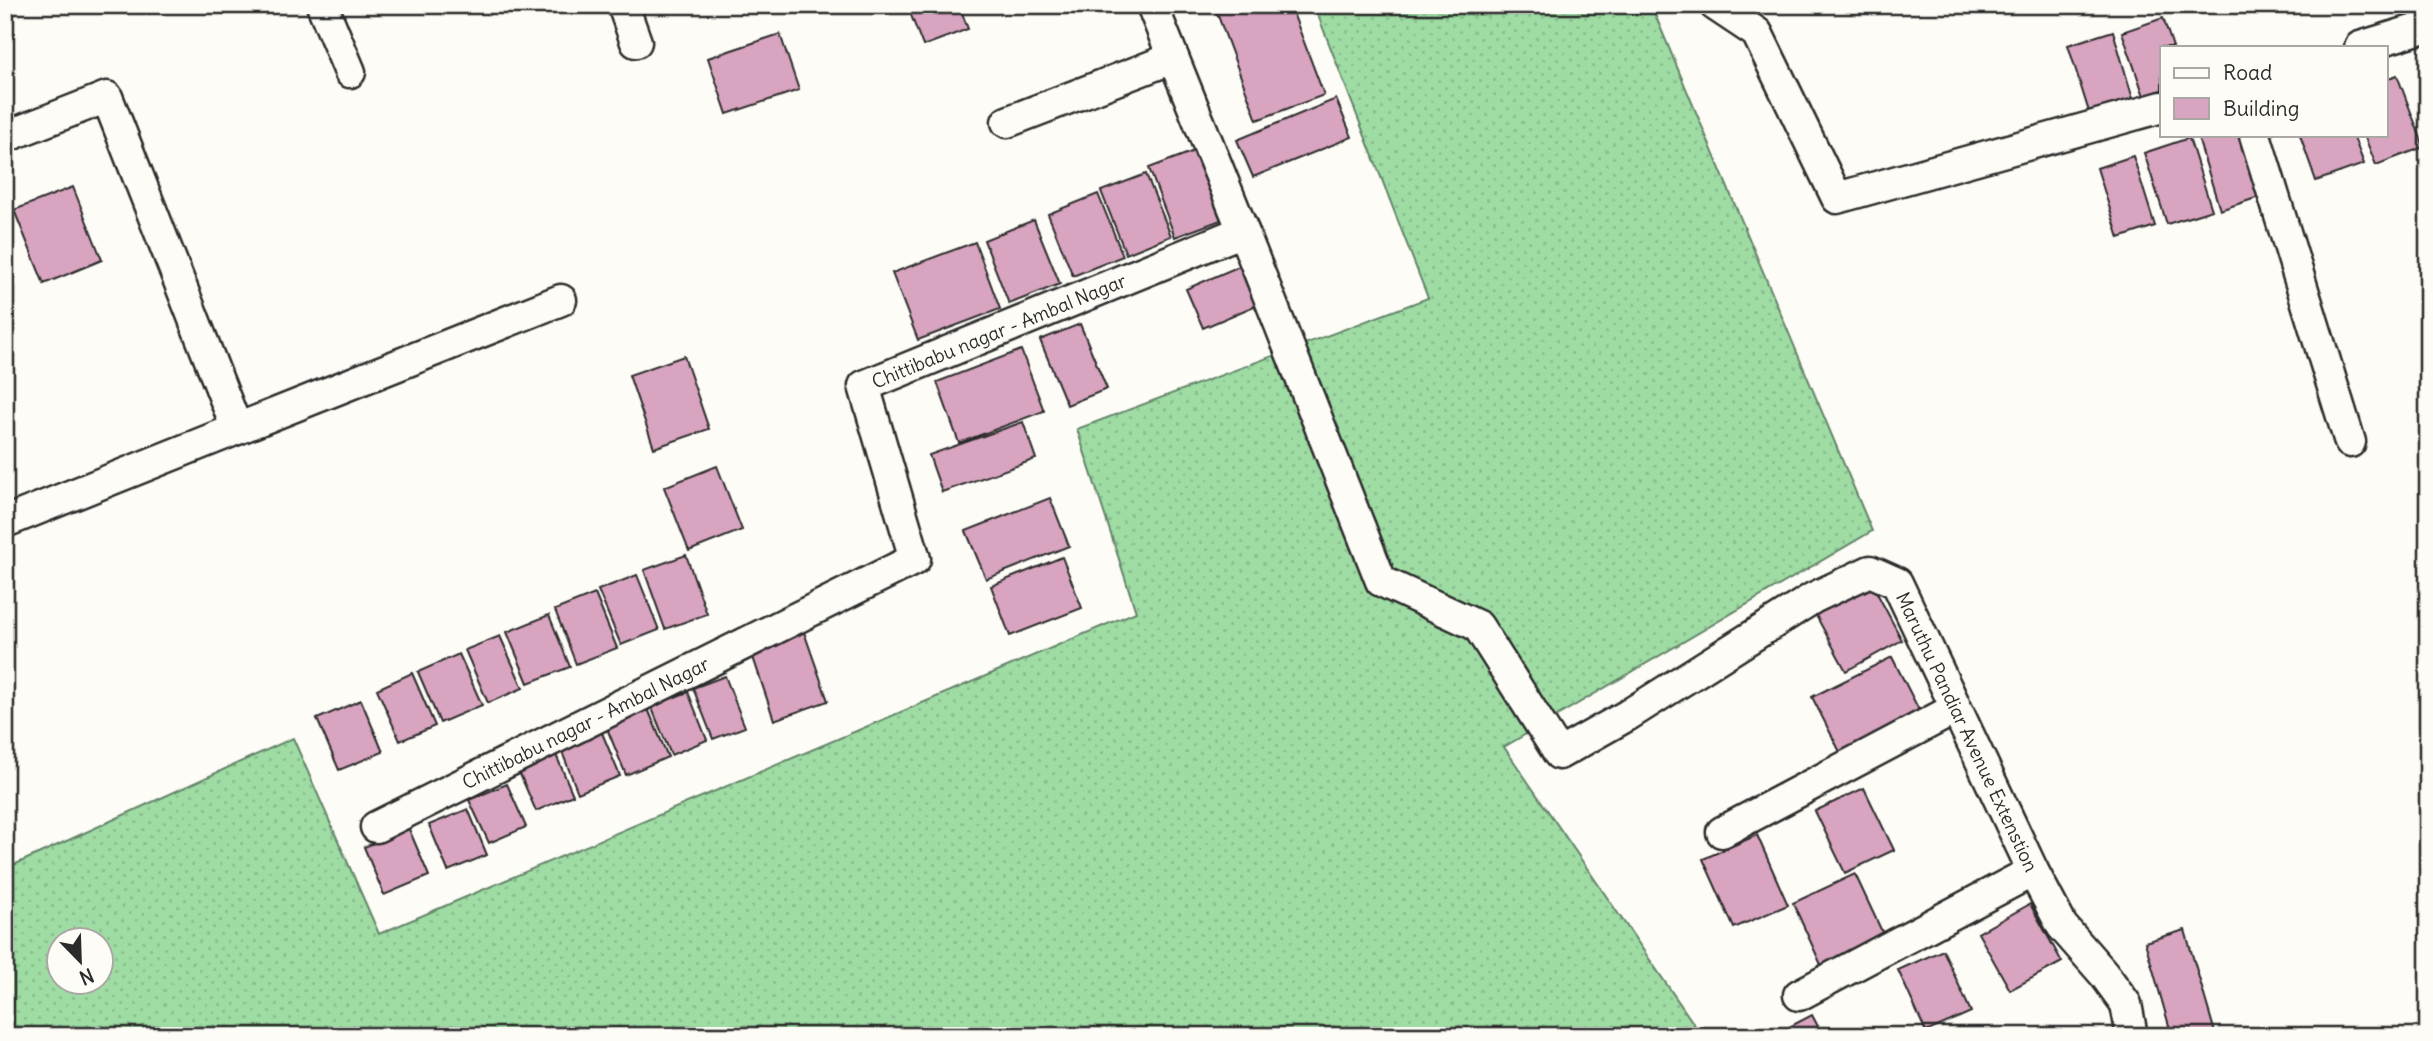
<svg xmlns="http://www.w3.org/2000/svg" width="2433" height="1041" viewBox="0 0 2433 1041" font-family="Delius,sans-serif">
  <style>
    .grass { fill: url(#grass-dots); stroke: #648468; stroke-width: 2; fill-rule: evenodd }
    .building { fill: #d8a4bf; stroke: #2b2b2b; stroke-width: 2 }
    .lines { fill: none; stroke-linecap: round; stroke-linejoin: round }
    .street-casing { stroke: #2b2b2b; stroke-width: 35 }
    .street { stroke: #fdfcf7; stroke-width: 30 }
    .labels { text-anchor: middle; stroke-width: 6; stroke-linejoin: round; paint-order: stroke }
    .street-label { font-size: 19px; fill: #2b2b2b; stroke: #fdfcf7 }
  </style>
  <defs>
    <pattern id="grass-dots" width="8" height="8" patternUnits="userSpaceOnUse" patternTransform="scale(1.75)"><rect width="8" height="8" fill="#9edca4"/><path d="M2 2h.1M6 6h.1" fill="none" stroke="#88bd8d" stroke-width="1.8" stroke-linecap="round"/></pattern>
  </defs>
  <rect width="100%" height="100%" fill="#fdfcf7"/>
  <filter id="ink" filterUnits="userSpaceOnUse"><feTurbulence type="fractalNoise" baseFrequency=".0143" numOctaves="2"/><feDisplacementMap in="SourceGraphic" scale="14" xChannelSelector="R" yChannelSelector="G"/><feConvolveMatrix kernelMatrix="1 2 1 2 8 2 1 2 1" color-interpolation-filters="sRGB"/></filter>
  <g filter="url(#ink)">
    <!-- grass -->
    <path class="grass" d="M1314,5H1651L1872,531L1504,747L1702,1036H5V869L293,738L379,934L1136,612L1077,429L1428,298ZM60,940H102V982H60Z"/>
    <!-- building -->
    <path class="building" d="M907,5H959L968,29L923,46Z
      M1214,5H1290L1324,95L1257,120Z
      M2163,18L2173,47H2162V90L2144,96L2122,32Z
      M2113,31L2133,99L2089,112L2068,45Z
      M780,34L799,90L727,114L708,58Z
      M2397,75L2424,147L2376,165L2364,135H2386V79Z
      M1336,99L1352,137L1253,177L1237,140Z
      M2197,135H2246L2265,195L2220,210Z
      M2300,135H2353L2364,164L2316,181Z
      M2189,138L2212,210L2167,224L2144,153Z
      M1194,151L1221,220L1175,237L1149,168Z
      M2133,156L2155,226L2119,238L2097,168Z
      M1146,174L1171,236L1126,254L1101,191Z
      M73,187L102,260L44,284L14,210Z
      M1098,194L1123,256L1073,276L1048,214Z
      M1034,220L1060,284L1009,304L984,240Z
      M975,242L1000,309L918,340L892,273Z
      M1242,265L1259,304L1203,328L1186,289Z
      M1080,324L1107,389L1067,405L1040,340Z
      M1021,350L1044,411L959,443L937,382Z
      M684,356L709,429L654,448L629,375Z
      M1023,422L1036,459L942,492L929,455Z
      M717,466L742,530L689,551L664,487Z
      M1050,498L1069,546L986,579L966,531Z
      M686,555L707,614L665,629L644,570Z
      M1062,557L1082,608L1010,636L991,586Z
      M637,575L659,630L621,645L598,590Z
      M1870,580L1902,640L1846,671L1813,610Z
      M595,594L617,648L576,664L555,610Z
      M549,615L570,667L528,683L507,632Z
      M804,632L828,701L774,720L751,651Z
      M500,636L523,688L488,703L465,650Z
      M459,654L482,705L440,723L418,672Z
      M1892,657L1921,714L1841,754L1812,697Z
      M412,673L435,726L400,741L377,689Z
      M725,676L745,727L713,739L693,688Z
      M688,692L707,740L671,755L651,706Z
      M361,700L383,752L339,770L317,719Z
      M648,709L668,757L626,775L606,726Z
      M600,728L620,776L578,793L559,744Z
      M554,750L573,795L536,811L516,765Z
      M507,784L526,827L489,843L469,800Z
      M1864,788L1894,850L1845,873L1815,811Z
      M468,809L487,855L448,871L429,825Z
      M409,829L429,876L384,895L364,847Z
      M1757,835L1788,905L1734,928L1703,859Z
      M1855,874L1885,938L1822,967L1793,903Z
      M2030,904L2062,962L2010,990L1978,933Z
      M2185,930L2216,1036H2172L2145,942Z
      M1943,950L1971,1012L1926,1032L1898,970Z
      M1812,1015L1823,1036H1772Z"/>
    <g class="lines">
      <defs>
        <g id="street">
          <path d="M322,5L350,72"/>
          <path d="M623,5L636,42"/>
          <path d="M1715,5L1757,33L1837,198L2162,107"/>
          <path d="M2360,47L2428,26"/>
          <path d="M1007,122L1173,58"/>
          <path d="M2255,135L2350,442"/>
          <path d="M5,137L107,97L237,429L561,300"/>
          <path id="s1" d="M1243,231L1381,581L1478,626L1559,754L1628,715L1813,598L1870,571L1897,583L2033,871L2062,926L2104,974L2126,1004L2132,1036"/>
          <path d="M5,522L237,429"/>
          <path id="s2" d="M376,827L915,559L864,386L1243,231L1152,5"/>
          <path d="M1722,832L1955,709"/>
          <path d="M1799,995L2033,871"/>
        </g>
      </defs>
      <!-- street casing -->
      <use href="#street" class="street-casing"/>
      <!-- street -->
      <use href="#street" class="street"/>
    </g>
  </g>
  <g class="labels">
    <!-- street labels -->
    <g class="street-label">
      <text dy="7" stroke="none"><textPath href="#s2" startOffset="928">Chittibabu nagar - Ambal Nagar</textPath></text>
      <text dy="7" stroke="none"><textPath href="#s2" startOffset="234">Chittibabu nagar - Ambal Nagar</textPath></text>
      <text dy="7" stroke="none"><textPath href="#s1" startOffset="1190">Maruthu Pandiar Avenue Extenstion</textPath></text>
    </g>
  </g>
  <!-- margin -->
  <rect width="2433" height="1041" fill="none" stroke="#fdfcf7" stroke-width="28"/>
  <rect x="14" y="14" width="2405" height="1013" fill="none" stroke="#2b2b2b" stroke-width="2.5" filter="url(#ink)"/>
  <!-- legend -->
  <rect x="2160" y="46" width="228" height="91" fill="#fdfcf7" stroke="#a9a8a5" stroke-width="2"/>
  <rect x="2174" y="68" width="35" height="10" fill="#fdfcf7" stroke="#a9a8a5" stroke-width="2"/>
  <text x="2223" y="80" font-size="21" fill="#2b2b2b">Road</text>
  <rect x="2174" y="98" width="35" height="21" fill="#d8a4bf" stroke="#a9a8a5" stroke-width="2"/>
  <text x="2223" y="116" font-size="21" fill="#2b2b2b">Building</text>
  <!-- north arrow -->
  <g transform="translate(80 961) rotate(157)"><circle r="33" fill="#fdfcf7" stroke="#a9a8a5" stroke-width="2"/>
  <path d="M0-5L12 26L0 18L-12 26Z" fill="#2b2b2b"/>
  <text y="-10" font-size="19" font-weight="bold" text-anchor="middle" fill="#2b2b2b">N</text>
  </g>
</svg>
